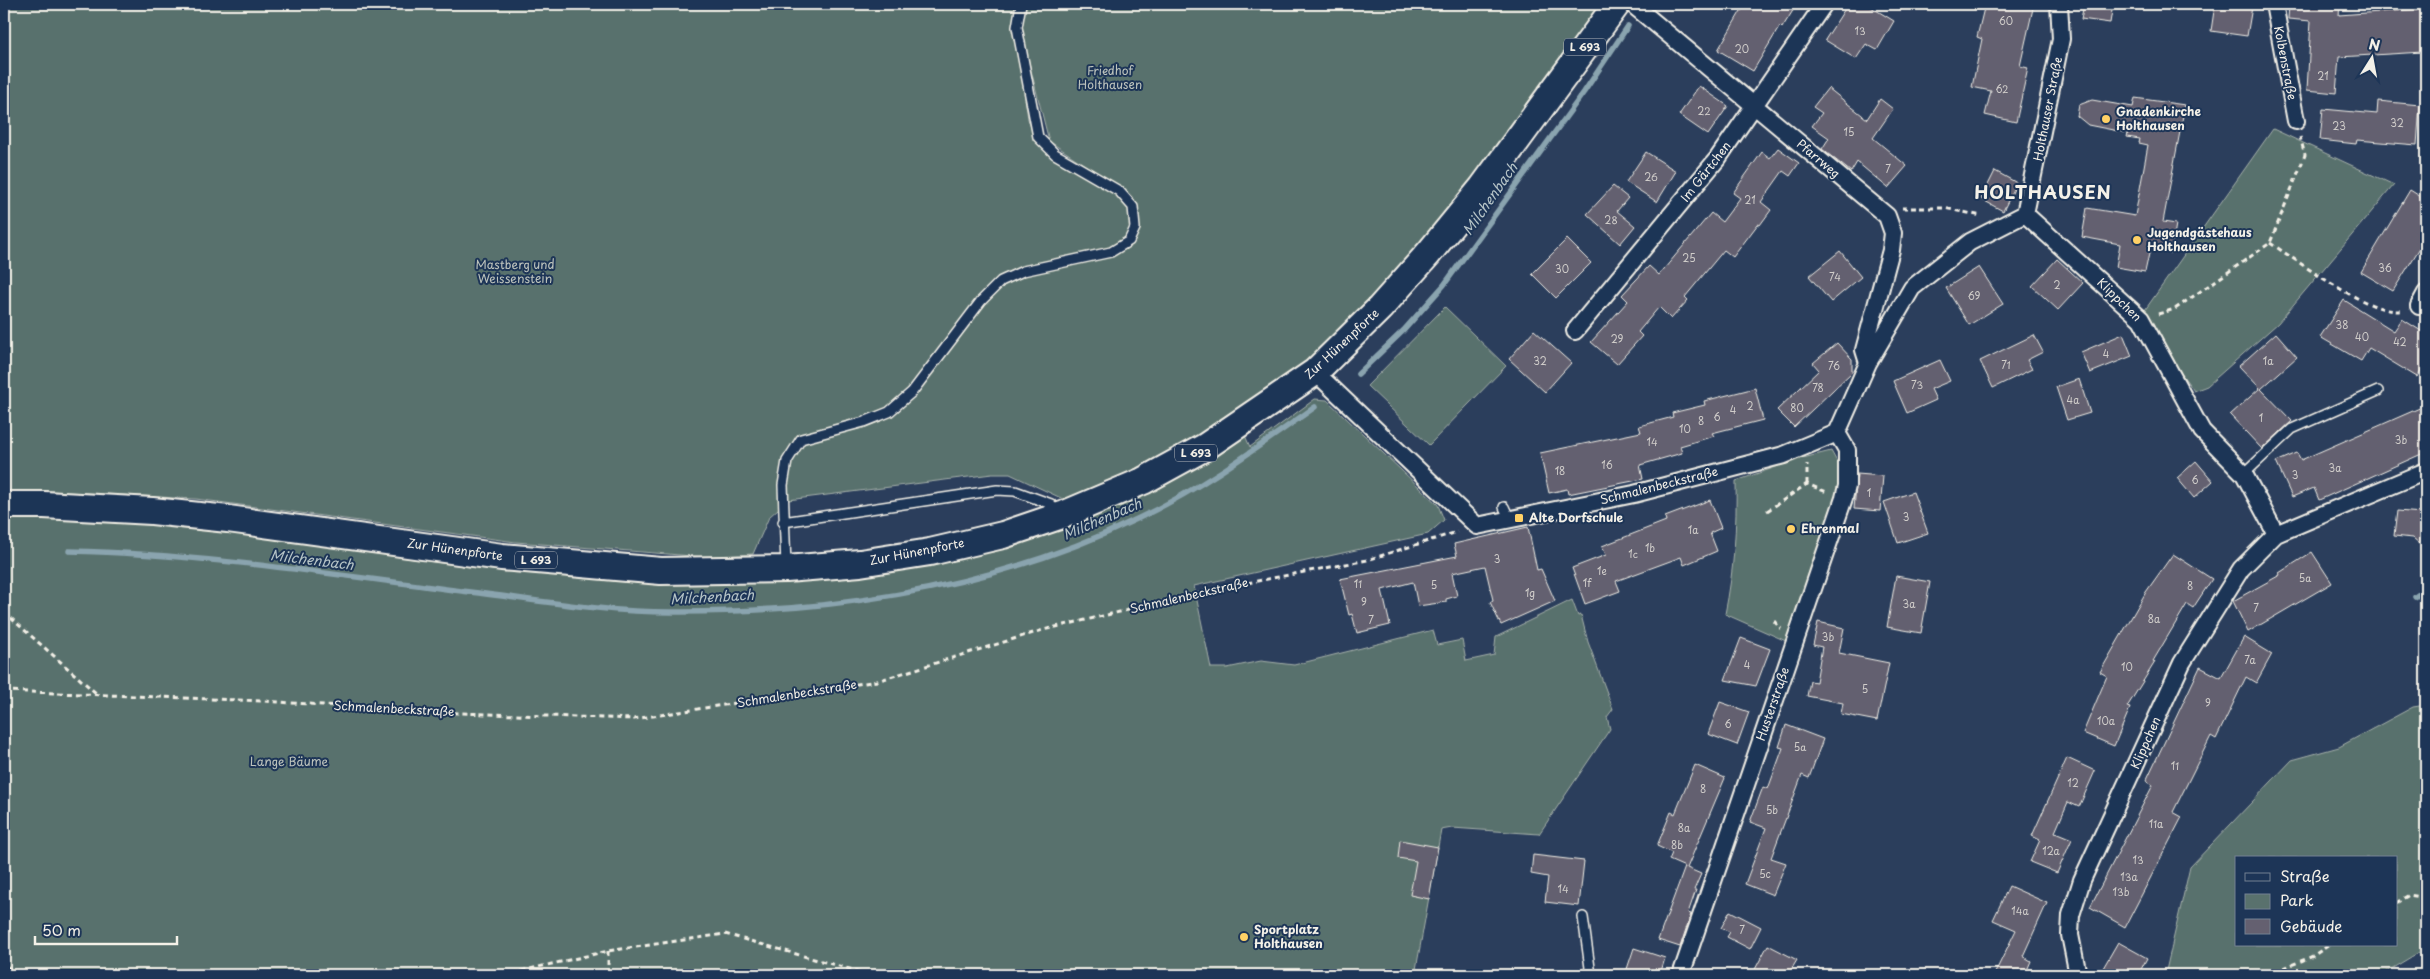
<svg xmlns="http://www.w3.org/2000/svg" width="2430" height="979" viewBox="0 0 2430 979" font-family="'Playpen Sans',sans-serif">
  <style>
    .green { fill: #59716d; stroke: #a6b1aa; fill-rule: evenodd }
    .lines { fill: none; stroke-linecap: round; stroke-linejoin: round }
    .stream { stroke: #8aa4af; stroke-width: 5.5 }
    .building { fill: #646070; stroke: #f4f1e8 }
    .service-casing { stroke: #f4f1e8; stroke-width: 12 }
    .minor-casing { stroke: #f4f1e8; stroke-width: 20 }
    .primary-casing { stroke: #f4f1e8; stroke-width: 30 }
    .path { stroke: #f4f1e8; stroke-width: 3; stroke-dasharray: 5 4; stroke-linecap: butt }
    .service { stroke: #1d3557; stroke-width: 9 }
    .minor { stroke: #1d3557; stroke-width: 16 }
    .primary { stroke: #1d3557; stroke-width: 26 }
    .poi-dot { fill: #ffd166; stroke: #1d3557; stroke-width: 2 }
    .labels { text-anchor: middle; stroke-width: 4; stroke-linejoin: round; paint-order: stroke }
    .number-label { font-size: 10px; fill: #d0cdca }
    .shield { fill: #1d3557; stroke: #b4b9bc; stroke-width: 1 }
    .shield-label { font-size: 11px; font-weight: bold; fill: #f4f1e8 }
    .street-label { font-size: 12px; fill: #f4f1e8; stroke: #1d3557 }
    .park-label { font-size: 12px; fill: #bec4bd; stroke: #1d3557 }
    .poi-label { font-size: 12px; font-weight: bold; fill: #f4f1e8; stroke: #1d3557; text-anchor: start }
    .water-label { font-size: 14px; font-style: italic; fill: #b6c4c7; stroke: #1d3557 }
    .district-label { font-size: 18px; font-weight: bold; letter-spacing: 1px; fill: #f4f1e8; stroke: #1d3557 }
  </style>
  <rect width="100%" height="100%" fill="#2b3e5c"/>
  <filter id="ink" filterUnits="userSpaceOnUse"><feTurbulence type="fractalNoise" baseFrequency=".02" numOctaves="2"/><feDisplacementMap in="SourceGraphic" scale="10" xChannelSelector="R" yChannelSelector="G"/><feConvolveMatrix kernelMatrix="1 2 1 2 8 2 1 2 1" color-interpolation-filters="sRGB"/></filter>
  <g filter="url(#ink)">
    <!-- green -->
    <path class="green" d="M4,4H1018L1015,27L1028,119L1036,142L1090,178L1094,171L1049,141L1020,27L1024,4H1617L1428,254L1240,424L1250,447L1315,399L1327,400L1438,505L1444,520L1428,534L1194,586L1211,668H1227L1261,661L1294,665L1433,630L1437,645L1462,640L1466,661L1494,655L1496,637L1572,600L1578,616L1581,615L1588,642L1613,709L1607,717L1610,729L1539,834L1452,828L1441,830L1415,975H539L478,970L452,975H4V519L68,517L195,528L505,572L661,582L727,583L1080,507L1010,474H992L788,500L769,517L753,554L705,557L516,542L196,499L49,491L4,493Z
      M2273,129L2394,185L2278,323L2207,386L2194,391L2140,317Z
      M1445,307L1506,366L1429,445L1367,386Z
      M1831,451L1841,469L1835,508L1786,641L1725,614C1734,570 1737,526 1736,481L1799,459Z
      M2426,705V948L2381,975H2165L2190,867L2292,760L2339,747L2413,707ZM2236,858H2396V945H2236Z"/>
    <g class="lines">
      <!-- stream -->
      <path class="stream" d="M1358,374L1404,330L1444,285L1584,92L1628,26
        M69,551C203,554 336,575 470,592C536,600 604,612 671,612C830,613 994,589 1139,518C1202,488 1258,447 1315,407
        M2415,597L2426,589"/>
    </g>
    <!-- building -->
    <path class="building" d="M1745,4H1797L1782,28L1780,26L1753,71L1718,50Z
      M1848,4H1866L1894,21L1877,50L1866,44L1856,59L1825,40Z
      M1985,4H2034L2020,66L2028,68L2016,122L1985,115L1991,91L1972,87L1982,39L1977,37Z
      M2084,4H2113L2110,23L2081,19Z
      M2215,4L2252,7L2247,36L2211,31Z
      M2289,4H2340L2339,15L2421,9L2423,52L2339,57L2336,93L2307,90L2311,21L2288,19Z
      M1699,86L1728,106L1708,135L1679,115Z
      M1828,88L1867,119L1880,99L1893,109L1873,138L1907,166L1888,188L1857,162L1851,172L1822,149L1829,138L1812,126L1822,113L1813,107Z
      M2135,98L2185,105L2163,222L2176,224L2171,253L2150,249L2145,272L2116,267L2120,244L2082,237L2087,208L2135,216L2148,145L2139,143L2140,139L2127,137L2128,133L2088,125L2077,116L2079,105L2092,100L2133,107Z
      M2378,101L2420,105L2417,145L2357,140L2356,144L2320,140L2323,109L2377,114Z
      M1778,148L1799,163L1790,176L1783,171L1761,202L1771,210L1760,225L1758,224L1733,257L1724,250L1685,297L1688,300L1671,319L1659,307L1638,332L1642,336L1617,364L1591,342L1628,301L1622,295L1649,266L1659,275L1711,213L1722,222L1740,198L1733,193L1762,152L1770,158Z
      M1646,152L1676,171L1657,202L1626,182Z
      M1995,171L2017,183L2003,211L1981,199Z
      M1613,186L1628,198L1617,211L1635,226L1620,244L1587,214Z
      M2410,190L2426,200V238L2393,291L2361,272Z
      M1567,239L1591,263L1556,298L1532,274Z
      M1840,251L1861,277L1831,302L1809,276Z
      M2057,259L2083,283L2058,310L2032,286Z
      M1979,267L2003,304L1969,325L1946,288Z
      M2344,300L2394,331L2402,319L2426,334V362L2417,377L2369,348L2361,361L2320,337Z
      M1534,330L1571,363L1545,392L1509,359Z
      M2276,333L2297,357L2261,389L2292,421L2262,449L2230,415L2260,388L2239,366Z
      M2123,334L2132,356L2090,373L2081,352Z
      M2034,335L2043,352L2027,360L2032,369L1993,388L1980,361Z
      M1837,343L1852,359V372L1794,427L1777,410L1819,370L1813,363Z
      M1940,360L1950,381L1931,389L1936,400L1907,413L1893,381Z
      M2079,379L2090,413L2067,420L2056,387Z
      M1755,388L1763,420L1712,433L1714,436L1680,446L1682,453L1640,465L1643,479L1568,494L1567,489L1549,493L1540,453L1641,432L1639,426L1673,417L1672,413L1705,405L1704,401Z
      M2422,407L2426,416V452L2319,500L2314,488L2292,497L2276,462L2297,453L2301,460Z
      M2196,461L2213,481L2194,498L2177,478Z
      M1857,474L1883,476L1880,511L1854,509Z
      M1913,492L1928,533L1898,543L1884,502Z
      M1710,500L1721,528L1710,533L1717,551L1684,565L1681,557L1616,581L1620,591L1585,604L1572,568L1606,555L1602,546L1666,521L1665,517Z
      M2397,511L2422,513L2421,518H2426V549L2413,538L2394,536Z
      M1528,527L1537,570L1541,569L1555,601L1501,625L1490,602L1493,600L1485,566L1452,573L1457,596L1446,599V602L1418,606L1413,582L1382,590L1390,625L1357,633L1352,614L1349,615L1340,579L1457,556L1454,544Z
      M2312,552L2332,583L2248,632L2233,601L2280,575L2279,573Z
      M2173,554L2212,579L2193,608L2187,604L2153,661L2155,662L2127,707L2130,708L2114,746L2083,733L2107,676L2100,672L2146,592Z
      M1896,576L1930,582L1921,633L1887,627Z
      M1818,622L1844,628L1839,653L1889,663L1877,721L1841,714L1843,703L1807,696L1810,681L1816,682L1822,647L1813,645Z
      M2244,637L2272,654L2256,683L2246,677L2216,739L2211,736L2173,812L2182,817L2125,927L2090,907L2153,785L2146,781L2200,667L2221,678Z
      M1741,638L1770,649L1756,686L1725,680Z
      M1720,702L1749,712L1737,745L1708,734Z
      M1786,725L1823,739L1809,778L1802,775L1771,858L1786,863L1773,895L1745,884L1766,828L1750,822L1763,787L1768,789L1783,748L1779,747Z
      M2067,758L2095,771L2079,807L2068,802L2055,832L2072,839L2057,873L2030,862L2040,840L2032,836Z
      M1695,765L1725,778L1687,868L1701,874L1694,890H1696L1688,913L1691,914L1680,947L1658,940L1685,867L1669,860L1672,853L1657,846L1671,812L1675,814Z
      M1400,840L1438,847L1429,899L1410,895L1416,861L1398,858Z
      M1533,855L1584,861L1579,906L1545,902L1548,877L1531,874Z
      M2009,886L2047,903L2023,956L2031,961L2025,975H1994L2016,930L1993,920Z
      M1730,911L1761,927L1750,949L1727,937L1730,932L1721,928Z
      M2118,942L2147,958L2138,975H2099Z
      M1768,945L1797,960L1788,975H1752Z
      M1634,948L1665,958L1660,975H1625Z"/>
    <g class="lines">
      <defs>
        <path id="service" d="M2244,474L2292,429L2378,391
          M1504,507L1510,520
          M783,522L997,490L1015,491L1051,504L1055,514
          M786,566L783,485L787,461L801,439L864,422L889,412L912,392L981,301L1001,281L1023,271L1111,252L1129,241L1135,228L1133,207L1119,191L1055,154L1038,137L1017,27L1021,4
          M1583,917L1591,975"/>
        <path id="minor" d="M1632,4L1887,216L1893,233L1891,250L1864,350L1868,363
          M2274,4L2296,121
          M2025,214L2141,319L2202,431L2244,474L2276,534
          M2419,306L2426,293
          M1575,331L1718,158L1824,4
          M1315,372L1477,526L1634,494L1784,455L1837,433
          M1837,433L1868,363L1912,288L1970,242L2025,214L2061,39L2059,4
          M1681,975L1844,498L1847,486V450L1837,433
          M2078,975L2070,935L2071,915L2082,880L2182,663L2241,569L2276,534L2426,471"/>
        <path id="primary" d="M4,505H44L152,511L228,519L502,557L661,571L786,569L860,563L930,552L1003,535L1065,514L1143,481L1205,447L1315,372L1380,308L1428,254L1482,188L1617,4"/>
      </defs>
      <!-- service casing -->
      <use href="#service" class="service-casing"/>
      <!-- minor casing -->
      <use href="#minor" class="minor-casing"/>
      <!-- primary casing -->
      <use href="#primary" class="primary-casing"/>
      <!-- path -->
      <path class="path" d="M1902,208H1944L1982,216
        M2270,243C2297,260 2374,319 2404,310
        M2158,314L2175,309L2270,243L2305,155L2300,137
        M1807,484V464
        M1767,511L1807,484L1829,493
        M4,612L97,694
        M1774,621L1781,629
        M4,691L263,701L430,712L634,719L877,681L1043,630L1226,587L1367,560L1457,532
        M2396,903L2409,895L2426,898
        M608,951V975
        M4,958L12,975
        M504,975L608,951L725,934L871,975
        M2267,975L2313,956L2329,945"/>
      <!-- service -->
      <use href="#service" class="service"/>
      <!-- minor -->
      <use href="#minor" class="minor"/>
      <!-- primary -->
      <use href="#primary" class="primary"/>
    </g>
  </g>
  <!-- markers -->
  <g class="poi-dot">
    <circle cx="2106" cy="119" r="5"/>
    <circle cx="2137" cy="240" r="5"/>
    <rect x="1514" y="513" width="10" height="10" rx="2.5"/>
    <circle cx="1791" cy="529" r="5"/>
    <circle cx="1244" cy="937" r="5"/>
  </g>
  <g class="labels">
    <!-- number labels -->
    <g class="number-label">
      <text x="2006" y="25">60</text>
      <text x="1860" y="35">13</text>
      <text x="1742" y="53">20</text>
      <text x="2323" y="80">21</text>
      <text x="2002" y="93">62</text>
      <text x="1704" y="115">22</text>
      <text x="2397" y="127">32</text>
      <text x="2339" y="130">23</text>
      <text x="1849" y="136">15</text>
      <text x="1888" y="173">7</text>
      <text x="1651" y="181">26</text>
      <text x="1750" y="204">21</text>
      <text x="1611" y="224">28</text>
      <text x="1689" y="262">25</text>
      <text x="2385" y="272">36</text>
      <text x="1562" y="273">30</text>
      <text x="1835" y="281">74</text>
      <text x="2057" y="289">2</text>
      <text x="1974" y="300">69</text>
      <text x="2342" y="329">38</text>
      <text x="2362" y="341">40</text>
      <text x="1617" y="343">29</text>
      <text x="2400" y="346">42</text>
      <text x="2106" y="358">4</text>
      <text x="1540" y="365">32</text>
      <text x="2268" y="365">1a</text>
      <text x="2006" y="369">71</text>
      <text x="1834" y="370">76</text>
      <text x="1917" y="389">73</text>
      <text x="1818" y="392">78</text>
      <text x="2073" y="404">4a</text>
      <text x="1750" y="410">2</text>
      <text x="1797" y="412">80</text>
      <text x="1733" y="414">4</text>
      <text x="1717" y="421">6</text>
      <text x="2261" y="422">1</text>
      <text x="1701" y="425">8</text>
      <text x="1685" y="433">10</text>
      <text x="2401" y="444">3b</text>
      <text x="1652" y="446">14</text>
      <text x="1607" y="469">16</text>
      <text x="2335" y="472">3a</text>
      <text x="1560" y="475">18</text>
      <text x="2295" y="479">3</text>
      <text x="2195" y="484">6</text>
      <text x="1869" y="497">1</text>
      <text x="1906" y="521">3</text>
      <text x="1693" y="534">1a</text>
      <text x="1650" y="552">1b</text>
      <text x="1633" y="558">1c</text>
      <text x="1497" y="563">3</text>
      <text x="1602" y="575">1e</text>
      <text x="2305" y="582">5a</text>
      <text x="1587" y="587">1f</text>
      <text x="1358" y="588">11</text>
      <text x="1434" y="589">5</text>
      <text x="2190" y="590">8</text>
      <text x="1530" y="597">1g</text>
      <text x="1364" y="606">9</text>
      <text x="1909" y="608">3a</text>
      <text x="2256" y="612">7</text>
      <text x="2154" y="623">8a</text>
      <text x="1371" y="624">7</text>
      <text x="1828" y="641">3b</text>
      <text x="2250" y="664">7a</text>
      <text x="1747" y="669">4</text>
      <text x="2127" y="671">10</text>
      <text x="1865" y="693">5</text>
      <text x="2208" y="707">9</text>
      <text x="2106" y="725">10a</text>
      <text x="1728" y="728">6</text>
      <text x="1800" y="751">5a</text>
      <text x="2175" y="770">11</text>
      <text x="2073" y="787">12</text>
      <text x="1703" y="793">8</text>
      <text x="1772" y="814">5b</text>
      <text x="2156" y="828">11a</text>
      <text x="1684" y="832">8a</text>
      <text x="1677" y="849">8b</text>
      <text x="2051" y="855">12a</text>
      <text x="2138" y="864">13</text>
      <text x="1765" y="878">5c</text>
      <text x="2129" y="881">13a</text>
      <text x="1563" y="893">14</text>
      <text x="2121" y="896">13b</text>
      <text x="2020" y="915">14a</text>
      <text x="1742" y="934">7</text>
    </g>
    <!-- shield labels -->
    <g class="shield">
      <rect x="1564" y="38.5" width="42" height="17" rx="4"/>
      <rect x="1175" y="444.5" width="42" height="17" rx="4"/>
      <rect x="515" y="551.5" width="42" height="17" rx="4"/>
    </g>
    <g class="shield-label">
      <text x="1585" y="51">L 693</text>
      <text x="1196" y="457">L 693</text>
      <text x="536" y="564">L 693</text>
    </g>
    <!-- street labels -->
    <g class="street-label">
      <text transform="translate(2285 63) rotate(79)" y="4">Kolbenstraße</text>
      <text transform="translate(2048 109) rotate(-79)" y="4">Holthauser Straße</text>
      <text transform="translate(1818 159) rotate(40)" y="4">Pfarrweg</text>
      <text transform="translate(1706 172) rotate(-52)" y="4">Im Gärtchen</text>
      <text transform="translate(2119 300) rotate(44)" y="4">Klippchen</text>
      <text transform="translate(1342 344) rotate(-43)" y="4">Zur Hünenpforte</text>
      <text transform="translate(1659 486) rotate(-14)" y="4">Schmalenbeckstraße</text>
      <text transform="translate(455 550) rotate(8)" y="4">Zur Hünenpforte</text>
      <text transform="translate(917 552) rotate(-11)" y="4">Zur Hünenpforte</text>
      <text transform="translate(1189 596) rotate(-13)" y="4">Schmalenbeckstraße</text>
      <text transform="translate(797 694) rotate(-9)" y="4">Schmalenbeckstraße</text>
      <text transform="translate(1773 704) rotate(-71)" y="4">Husterstraße</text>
      <text transform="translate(394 709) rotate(3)" y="4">Schmalenbeckstraße</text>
      <text transform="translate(2146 743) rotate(-66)" y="4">Klippchen</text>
    </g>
    <!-- park labels -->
    <g class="park-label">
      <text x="1110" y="75">Friedhof<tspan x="1110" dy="14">Holthausen</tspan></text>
      <text x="515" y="269">Mastberg und<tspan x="515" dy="14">Weissenstein</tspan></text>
      <text x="289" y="766">Lange Bäume</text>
    </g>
    <!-- poi labels -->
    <g class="poi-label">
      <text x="2116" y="116">Gnadenkirche<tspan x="2116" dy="14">Holthausen</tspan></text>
      <text x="2147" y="237">Jugendgästehaus<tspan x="2147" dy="14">Holthausen</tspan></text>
      <text x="1529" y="522">Alte Dorfschule</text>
      <text x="1801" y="533">Ehrenmal</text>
      <text x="1254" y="934">Sportplatz<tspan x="1254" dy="14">Holthausen</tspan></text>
    </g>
    <!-- water labels -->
    <g class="water-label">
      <text transform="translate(1490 199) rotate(-55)" y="5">Milchenbach</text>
      <text transform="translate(1102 519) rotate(-23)" y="5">Milchenbach</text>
      <text transform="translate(312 560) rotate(7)" y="5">Milchenbach</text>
      <text transform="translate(712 597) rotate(-3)" y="5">Milchenbach</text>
    </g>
    <!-- district labels -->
    <g class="district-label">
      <text x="2043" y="199">HOLTHAUSEN</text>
    </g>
  </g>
  <!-- margin -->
  <rect width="2430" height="979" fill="none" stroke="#1d3557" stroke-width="20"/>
  <rect x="10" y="10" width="2410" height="959" fill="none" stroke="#f4f1e8" stroke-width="2" filter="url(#ink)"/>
  <!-- legend -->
  <rect x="2235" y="856" width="162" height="90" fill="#1d3557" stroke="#738091"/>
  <rect x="2245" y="873" width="25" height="8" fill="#1d3557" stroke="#738091"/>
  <text x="2280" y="882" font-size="15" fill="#f4f1e8">Straße</text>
  <rect x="2245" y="894" width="25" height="15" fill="#59716d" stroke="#738091"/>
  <text x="2280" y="906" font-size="15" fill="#f4f1e8">Park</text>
  <rect x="2245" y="919" width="25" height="15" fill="#646070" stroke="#738091"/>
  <text x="2280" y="932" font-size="15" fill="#f4f1e8">Gebäude</text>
  <!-- north arrow -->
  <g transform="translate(2372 58) rotate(11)" stroke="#1d3557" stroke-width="4" paint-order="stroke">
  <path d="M0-4L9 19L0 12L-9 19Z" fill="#f4f1e8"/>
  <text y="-8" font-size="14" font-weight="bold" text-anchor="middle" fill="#f4f1e8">N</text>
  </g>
  <!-- scale -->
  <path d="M35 936v8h142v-8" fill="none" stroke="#f4f1e8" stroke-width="2.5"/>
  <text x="42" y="936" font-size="15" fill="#f4f1e8" stroke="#1d3557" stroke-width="4" paint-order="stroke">50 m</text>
</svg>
